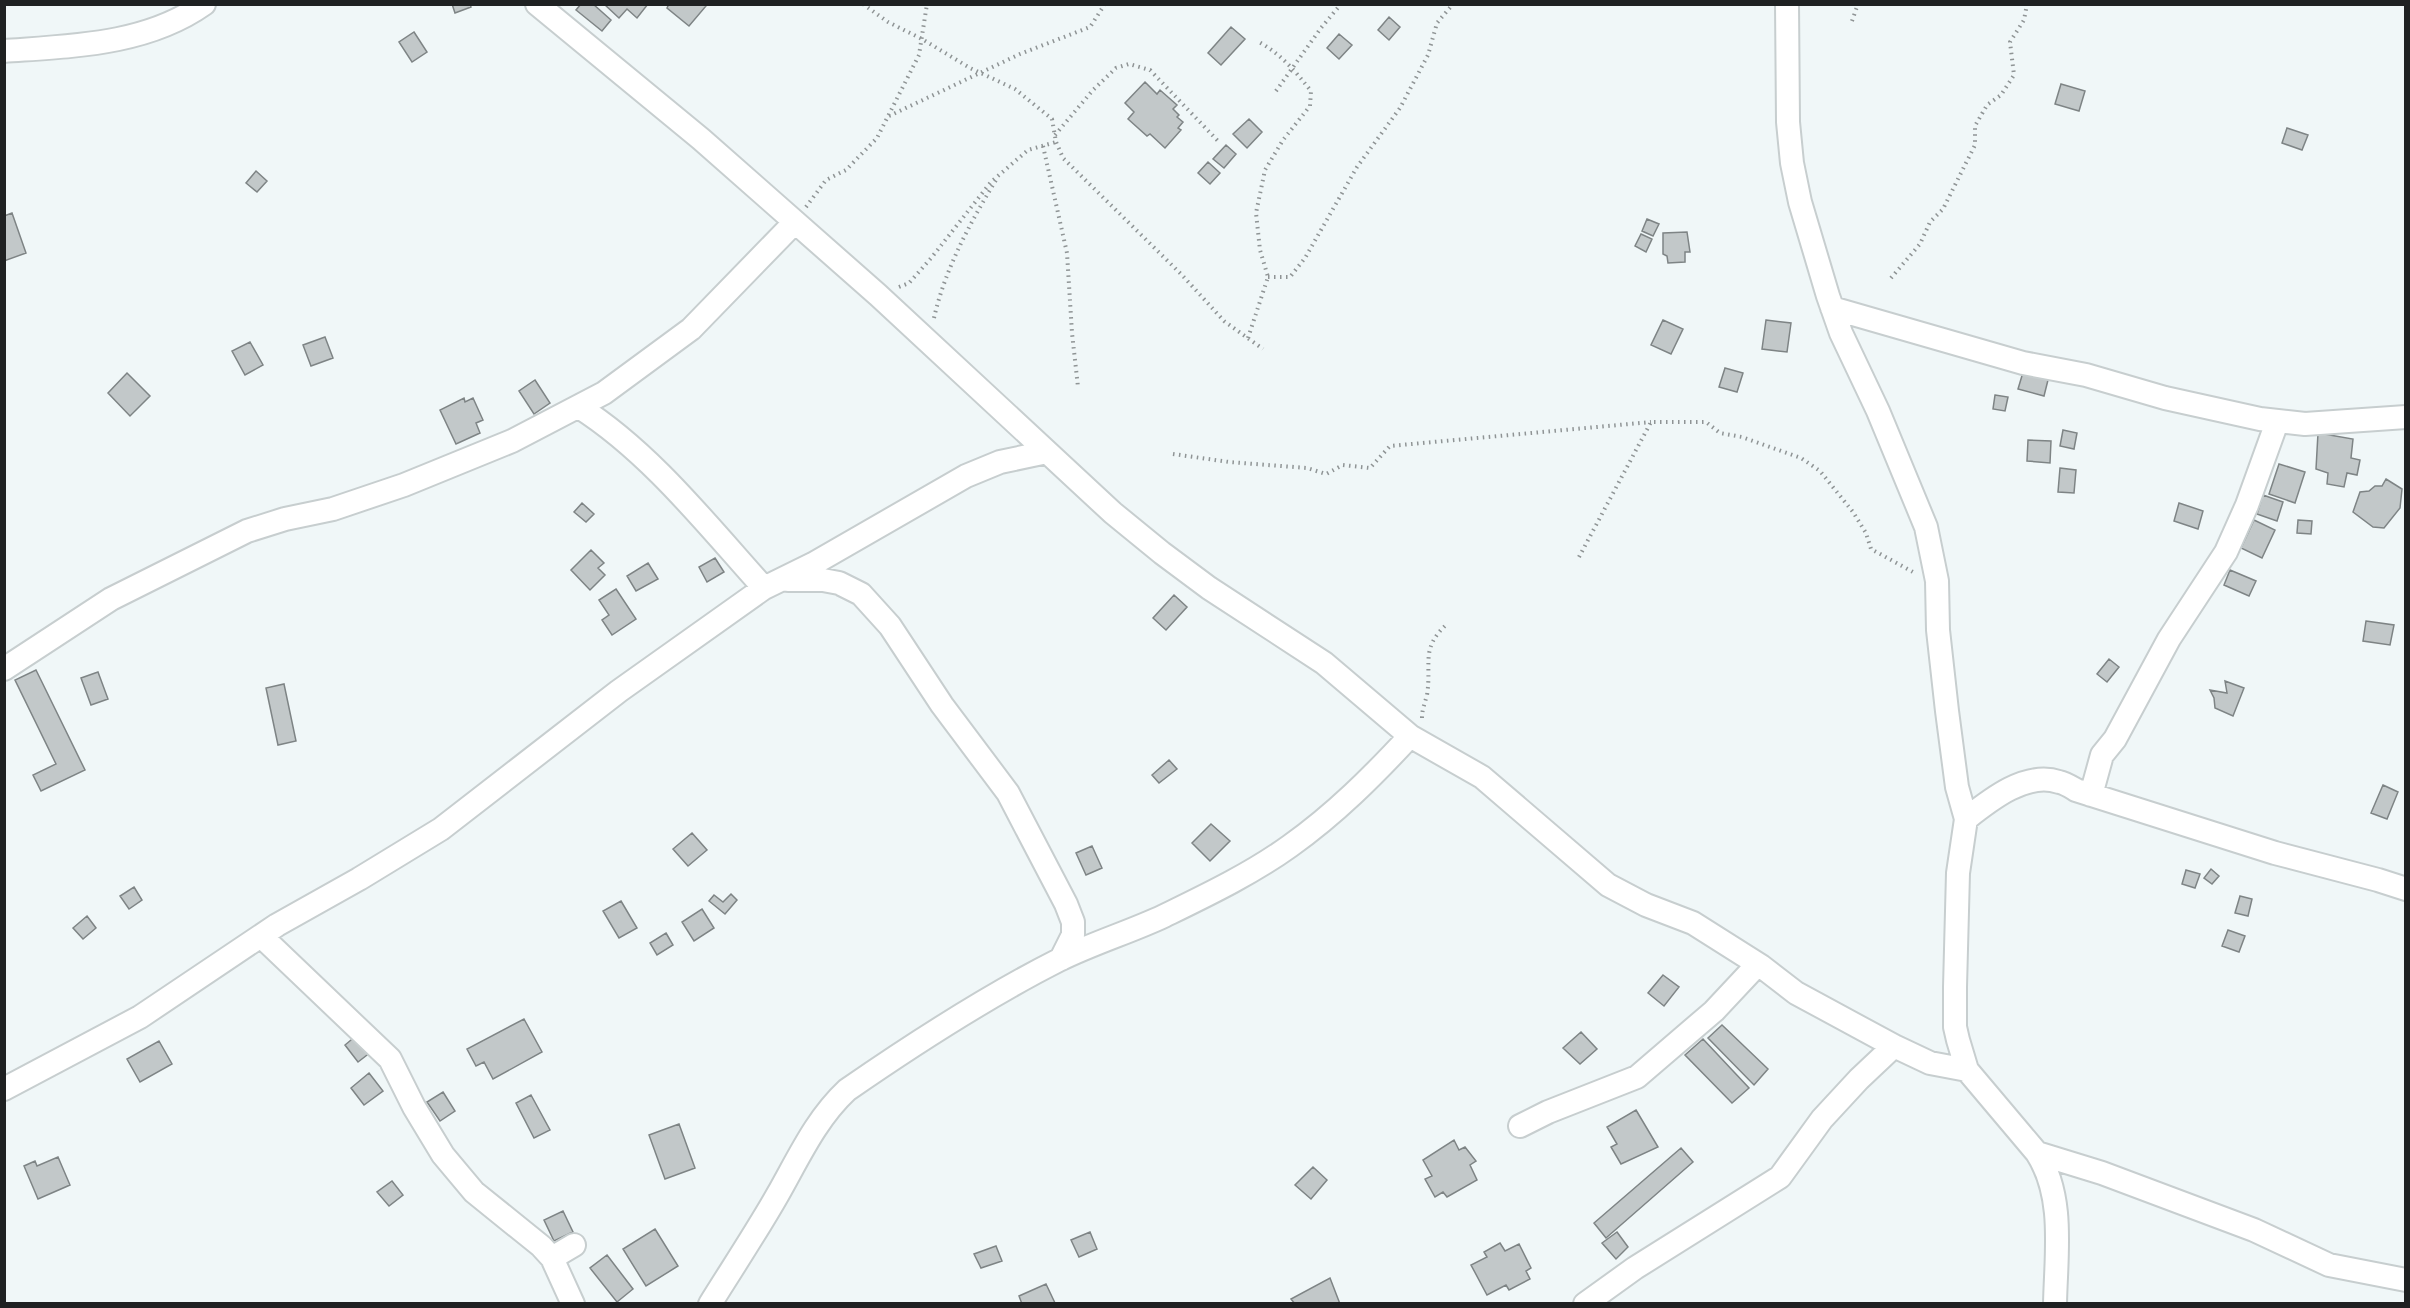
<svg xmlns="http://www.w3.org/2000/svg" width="2410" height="1308" viewBox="0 0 2410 1308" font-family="Inter,sans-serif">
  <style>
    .building { fill: #c2c8c9; stroke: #7e8485; stroke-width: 1.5 }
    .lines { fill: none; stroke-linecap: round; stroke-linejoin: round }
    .minor-casing { stroke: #c7cecf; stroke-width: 26 }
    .path { stroke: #8f9495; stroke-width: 4; stroke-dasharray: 1.5 4.5; stroke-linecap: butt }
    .minor { stroke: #fff; stroke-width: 22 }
  </style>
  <rect width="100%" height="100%" fill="#f0f7f8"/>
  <!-- building -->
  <path class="building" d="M452,4H470L471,7L455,13Z
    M581,4H593L611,20L602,31L576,10Z
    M604,4H648L637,18L627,9L619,18Z
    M669,4H703L706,6L689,26L667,8Z
    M1389,17L1400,27L1389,40L1378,30Z
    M1231,27L1245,39L1221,65L1208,53Z
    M414,32L427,52L412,62L399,42Z
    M1339,34L1352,45L1339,59L1327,48Z
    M1145,82L1157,94L1160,90L1177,105L1173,109L1179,115L1177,117L1183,122L1178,128L1181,130L1165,148L1150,134L1147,136L1128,119L1134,112L1125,103Z
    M2061,84L2085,91L2079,111L2055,104Z
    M1249,119L1262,132L1247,148L1233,134Z
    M2287,128L2308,135L2302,150L2282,143Z
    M1226,145L1236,154L1224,168L1213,159Z
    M1208,162L1220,173L1210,184L1198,173Z
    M256,171L267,181L257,192L246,183Z
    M12,213L26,253L4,261V216Z
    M1647,219L1659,224L1653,236L1642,231Z
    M1687,232L1690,252H1685V262L1668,263L1667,256L1663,254V233Z
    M1641,234L1652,239L1646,252L1635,246Z
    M1663,320L1683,329L1671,354L1651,345Z
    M1766,320L1791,323L1787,352L1762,349Z
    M325,337L333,358L311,366L303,345Z
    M250,342L263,365L245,375L232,351Z
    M1725,368L1743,373L1737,392L1719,387Z
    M2024,369L2049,376L2044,396L2018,389Z
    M127,373L150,396L130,416L108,393Z
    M535,380L550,403L534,414L519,391Z
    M1995,395L2008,397L2005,411L1993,409Z
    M464,398L465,402L473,398L483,420L476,423L480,433L456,444L440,410Z
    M2063,430L2077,433L2074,449L2060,446Z
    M2318,433L2353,439L2351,458L2360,460L2357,475L2347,473L2344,487L2327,484L2328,473L2316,469Z
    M2028,440L2051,441L2050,463L2027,461Z
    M2279,464L2305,472L2295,503L2269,494Z
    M2060,468L2076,470L2074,493L2058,492Z
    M2386,479L2402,489L2400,508L2384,528L2373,527L2353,512L2360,492L2369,491L2375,486H2382Z
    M2263,495L2283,502L2277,521L2257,514Z
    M582,503L594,514L586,522L574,512Z
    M2179,503L2203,511L2198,529L2174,521Z
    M2254,520L2275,530L2262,558L2241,548Z
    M2298,520L2312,521L2311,534L2297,533Z
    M591,550L604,563L598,568L605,575L590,590L571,570Z
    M715,558L724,572L707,582L699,567Z
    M648,563L658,579L636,591L627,576Z
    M2230,570L2256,581L2249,596L2224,585Z
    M616,589L636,619L612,635L602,620L609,615L599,600Z
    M1174,595L1187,607L1166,630L1153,618Z
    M2366,621L2394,625L2390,645L2363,641Z
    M2109,659L2119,667L2107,682L2097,674Z
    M36,670L85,770L41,791L33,775L56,764L15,680Z
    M98,672L108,699L91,705L81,678Z
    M2225,681L2244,688L2233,716L2215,708L2214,698L2210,690L2227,693Z
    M284,684L296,741L278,745L266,688Z
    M1169,760L1177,769L1159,783L1152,775Z
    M2383,785L2398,792L2387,819L2371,813Z
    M1211,824L1230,841L1210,861L1192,843Z
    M692,833L707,850L688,866L673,849Z
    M1092,846L1102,868L1086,875L1076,853Z
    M2211,869L2219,876L2212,884L2204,878Z
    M2186,870L2200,874L2195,888L2182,884Z
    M134,887L142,900L129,909L120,896Z
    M731,894L737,900L725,914L709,901L714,895L723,902Z
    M2240,896L2252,899L2248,916L2235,913Z
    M621,901L637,928L619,938L603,911Z
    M702,909L714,928L694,941L682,922Z
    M87,916L96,928L83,939L73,928Z
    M2228,930L2245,936L2239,952L2222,946Z
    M666,933L673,945L657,955L650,943Z
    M1663,975L1679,987L1664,1006L1648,993Z
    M524,1019L542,1052L493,1079L484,1062L476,1066L467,1049Z
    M1722,1025L1768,1069L1754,1085L1708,1038Z
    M1581,1032L1597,1049L1580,1064L1563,1048Z
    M357,1035L371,1052L358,1062L345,1045Z
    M1703,1039L1749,1088L1732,1103L1685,1055Z
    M159,1041L172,1064L140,1082L127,1059Z
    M369,1073L383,1091L364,1105L351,1088Z
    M443,1092L455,1111L440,1121L427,1102Z
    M531,1095L550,1130L534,1138L516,1103Z
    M1636,1110L1658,1147L1621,1164L1611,1147L1617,1144L1607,1127Z
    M679,1124L695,1168L665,1179L649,1135Z
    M1454,1140L1459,1150L1465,1147L1476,1161L1470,1165L1477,1180L1447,1197L1443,1192L1435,1197L1425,1179L1432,1176L1423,1160Z
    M1681,1148L1693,1162L1606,1238L1594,1223Z
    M58,1157L70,1185L38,1199L24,1166L35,1161L37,1166Z
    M1313,1167L1327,1180L1311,1199L1295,1185Z
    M392,1181L403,1195L389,1206L377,1192Z
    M563,1211L573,1232L554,1241L544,1220Z
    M655,1229L678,1266L646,1286L623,1249Z
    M1090,1232L1097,1249L1079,1257L1071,1240Z
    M1617,1232L1628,1247L1616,1259L1602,1243Z
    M1500,1243L1505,1251L1519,1244L1531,1268L1526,1271L1530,1279L1509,1290L1506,1285L1487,1295L1471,1265L1487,1257L1484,1252Z
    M996,1246L1002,1261L981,1268L974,1254Z
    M607,1255L633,1289L617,1302L590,1268Z
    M1330,1278L1340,1304H1295L1291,1299Z
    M1046,1284L1055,1303L1022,1304L1019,1296Z"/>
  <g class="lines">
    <defs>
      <path id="minor" d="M537,4L701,139L878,295L1113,513L1162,553L1209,588L1324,663L1410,736L1482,777L1608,885L1646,905L1693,923L1761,966L1796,993L1894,1046L1930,1063L1967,1070
        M1787,4L1788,122L1792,163L1800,202L1828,296L1841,333L1878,411L1926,527L1937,581L1938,630L1947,711L1957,787L1966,819L1958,873L1955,987V1027L1958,1040L1967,1070L2037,1153C2065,1197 2056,1253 2055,1304
        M4,51C72,46 146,45 204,4
        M1832,308L2023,363L2086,375L2165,398L2260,419L2305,424L2406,417
        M579,407C650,452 708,526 764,588
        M788,580H823L839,583L861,594L890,626L942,705L1008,793L1066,904L1073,922V935L1061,959
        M4,669L111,599L247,531L285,519L333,509L404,485L512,441L604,393L691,329L795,222
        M2091,795L2102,755L2115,739L2169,639L2226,552L2247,505L2277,422
        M1966,819C1990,800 2026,771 2059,782C2065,783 2071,787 2076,790L2275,853L2378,880L2406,889
        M261,936L390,1059L414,1107L443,1155L474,1192L541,1246L552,1258L573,1304
        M4,1089L140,1017L277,925L359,879L441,829L619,691L764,588L813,564L966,476L1000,462L1047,452
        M1520,1126L1548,1112L1637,1077L1714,1011L1758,964
        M2037,1153L2102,1173L2254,1230L2329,1265L2406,1280
        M552,1258L574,1245
        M710,1304C733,1267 757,1231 778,1194C799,1157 816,1119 847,1090C915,1043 986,997 1059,960C1093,943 1130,932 1164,916C1207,895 1251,874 1290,846C1335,814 1373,776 1410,736
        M1585,1304L1635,1268L1780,1177L1822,1119L1859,1079L1894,1046"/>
    </defs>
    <!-- minor casing -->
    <use href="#minor" class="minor-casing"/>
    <!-- path -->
    <path class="path" d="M863,4L888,22L922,39L970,68L1015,89L1052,119L1056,142L1063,158L1182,275L1224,321L1263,349
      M1852,21L1858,4
      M1276,91L1321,28L1341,4
      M889,116L1020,54L1090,27L1105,4
      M1055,135L1093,90L1116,68L1129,64L1150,70L1218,141
      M1043,146L1067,253L1072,333L1078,387
      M806,207L826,180L846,170L877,138L919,55L927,4
      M1268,277H1290L1305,258L1357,167L1400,108L1428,55L1437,23L1453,4
      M1891,278L1920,244L1930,222L1943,209L1975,145V126L1987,105L2001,95L2014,75L2010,42L2024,20L2027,4
      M899,287L909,283L932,257L991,182L1028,150L1056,142
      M934,318C945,269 970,223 996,180
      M1248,338L1268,277L1260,250L1256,213L1265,170L1283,140L1310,106L1311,91C1295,71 1281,54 1259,42
      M1173,454L1229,462L1307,468L1326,474L1343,465L1370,468L1390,446L1651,422
      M1579,557L1651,422H1706L1720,433L1742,437L1801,458L1820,471L1853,512L1866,533L1871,549L1913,572
      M1422,718C1422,709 1425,703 1427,695C1432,664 1420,649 1446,625"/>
    <!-- minor -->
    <use href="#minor" class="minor"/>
  </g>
  <!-- border -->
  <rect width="2410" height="1308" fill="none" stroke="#1f2122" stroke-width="12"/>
</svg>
